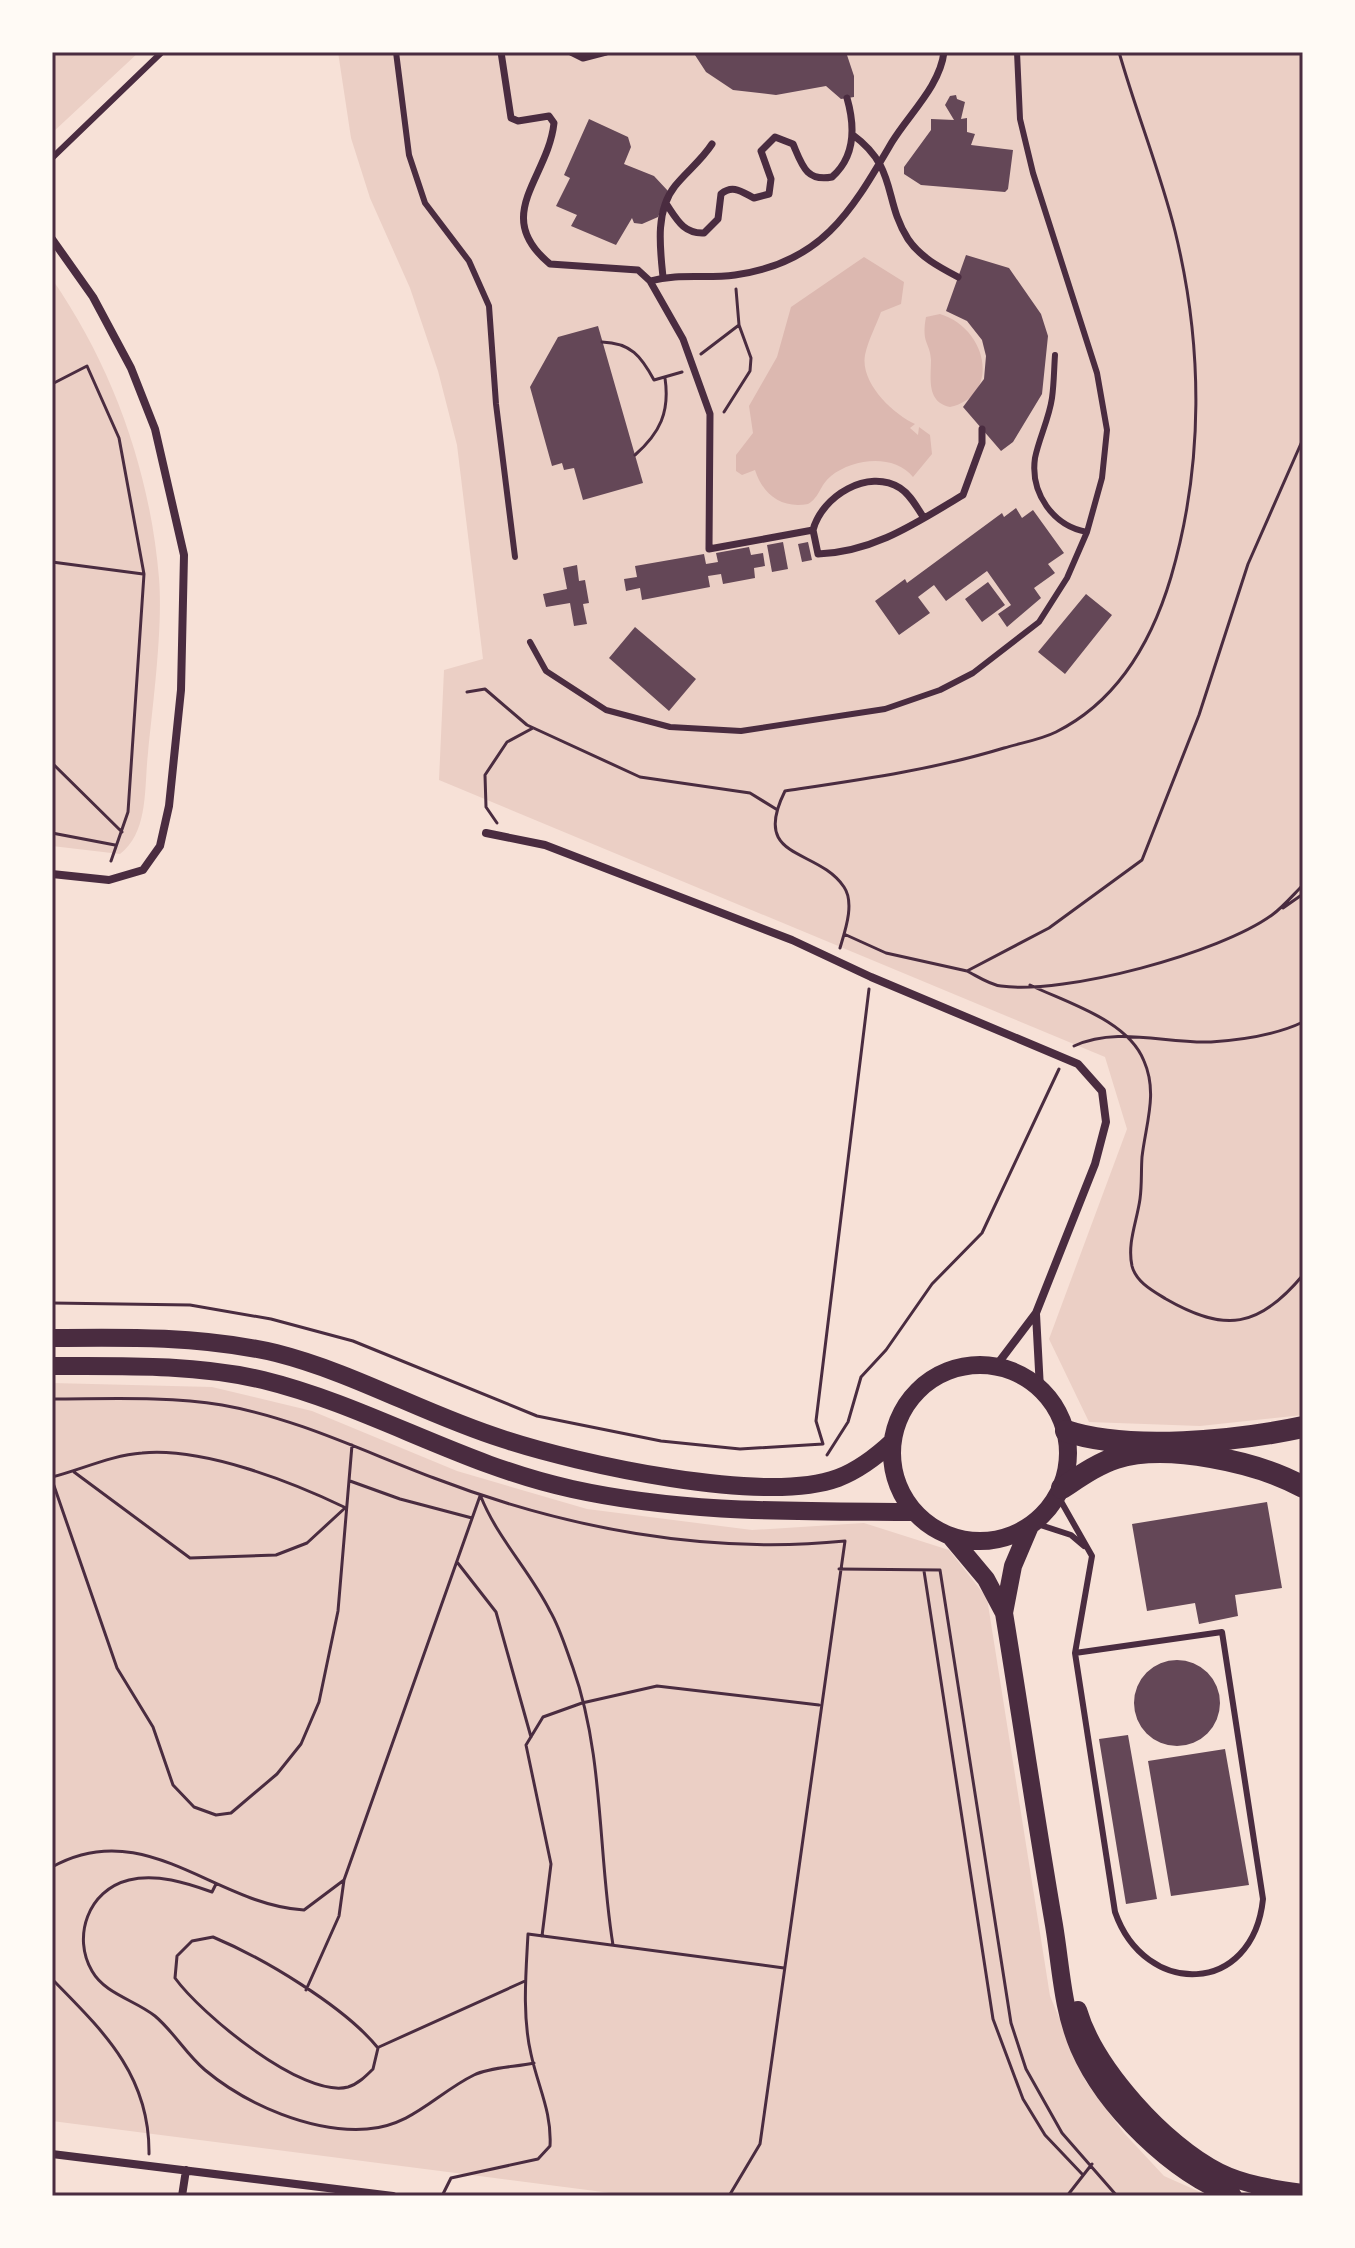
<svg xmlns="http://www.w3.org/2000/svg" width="1355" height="2248" viewBox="0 0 1355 2248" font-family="'Golos Text',sans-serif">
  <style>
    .green { fill: #ebcfc5 }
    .water { fill: #dcb8b0 }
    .building { fill: #644757 }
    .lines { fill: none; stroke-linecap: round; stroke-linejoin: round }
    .path { stroke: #4a2c40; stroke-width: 3 }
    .service { stroke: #4a2c40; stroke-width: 6 }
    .pedestrian { stroke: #4a2c40; stroke-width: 7 }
    .minor { stroke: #4a2c40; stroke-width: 8 }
    .primary { stroke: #4a2c40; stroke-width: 18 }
    .motorway { stroke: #4a2c40; stroke-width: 22 }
    .neatline { fill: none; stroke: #4a2c40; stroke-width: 3 }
  </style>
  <rect width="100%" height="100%" fill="#f7e1d7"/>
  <!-- green -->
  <path class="green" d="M52,52H139L52,133Z
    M338,52H1303V1415L1200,1426L1089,1422L1049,1339L1127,1129L1105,1057L439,780L444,670L483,659L457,445L438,371L410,288L370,198L351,138Z
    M52,279C113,367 150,471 159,578C163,628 153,702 148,753C144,787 149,832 120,854L52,846Z
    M52,1383L212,1387L312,1411L457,1471L587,1509L752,1530L864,1523L949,1550L987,1598L1050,1996L1086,2082L1124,2133L1164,2176L1209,2196H634L52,2121Z"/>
  <!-- water -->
  <path class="water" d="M864,257L904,282L901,304L881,312C876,326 868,340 865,355C860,383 893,414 915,424L910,428L918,435L919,427L930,435L932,454L913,477C894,454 854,458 831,476C819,486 820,497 808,504C782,509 763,495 755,470L742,475L736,471V455L753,433L749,406L777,357L791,307Z
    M940,314C987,328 1002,395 950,407C926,402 931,378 931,360C930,342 921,344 926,317Z"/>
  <!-- building -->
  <path class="building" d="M693,52H846L854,76V97L841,99L826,86L776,95L733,90L706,72Z
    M956,95L957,99L965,102L961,119L967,118V132L975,134L971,145L1013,150L1008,189L1005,192L921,185L904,174V167L931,130V119L954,120L945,105L950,96Z
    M589,119L628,137L631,147L624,164L654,176L668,191L658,217L642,224L634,223L632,218L616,245L571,226L577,215L556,206L570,178L564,175Z
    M966,255L1009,268L1041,314L1048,336L1042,394L1013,442L1001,451L963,407L984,379L986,356L982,340L967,321L946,311Z
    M598,326L643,483L583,500L574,468L564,470L562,463L552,466L530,387L558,337Z
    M1016,508L1022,518L1033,510L1064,553L1048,564L1055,573L1034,588L1041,598L1007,627L998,614L1011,605L987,571L946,601L934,585L918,597L930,613L899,635L875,601L905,579L907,583L1002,513L1004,517Z
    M783,542L788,569L772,572L767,545Z
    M808,542L812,560L802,562L798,544Z
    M749,547L751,555L763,553L765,566L754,568L755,578L723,584L721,574L708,576L710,587L642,600L640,588L626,591L624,579L637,577L635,566L704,554L706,564L718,562L716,553Z
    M577,565L579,581L585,580L589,603L583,604L587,624L574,626L570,603L546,607L543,594L567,589L563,568Z
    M988,582L1005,605L982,622L965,599Z
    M1086,594L1112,615L1065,674L1038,652Z
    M635,627L696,679L669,711L609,658Z
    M1267,1502L1282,1588L1235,1595L1238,1616L1199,1624L1195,1603L1147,1611L1132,1524Z
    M1134 1703a43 43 0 1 1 86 0a43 43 0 1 1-86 0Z
    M1128,1735L1157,1899L1126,1904L1099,1739Z
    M1225,1749L1249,1885L1171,1896L1148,1761Z"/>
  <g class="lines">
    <!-- path -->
    <path class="path" d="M602,342C631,343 641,356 654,380L682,372
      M701,354L739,325
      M52,384L87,366L119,438L144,574L128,812L111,861
      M724,412L750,371L751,358L739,325L736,289
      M635,455C660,433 670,412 665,378
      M52,562L143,574
      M467,692L485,689L527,725L640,777L750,793L776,809
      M52,763L122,832
      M497,823L486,807L485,775L507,742L533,728
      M52,833L115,845
      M1283,908L1303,894
      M844,934L886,953L967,971L1049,928L1142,860L1199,715L1248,564L1303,439
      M840,948C845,931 855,903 844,887C817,847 750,861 785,791C859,780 932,770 1004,748C1020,743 1040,740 1056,732C1118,701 1152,641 1171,577C1204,464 1203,345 1175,231C1160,171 1136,112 1119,52
      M967,971C977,976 990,985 1001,986C1065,995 1220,953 1272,915C1283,907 1293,895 1303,885
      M1030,985C1067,1003 1128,1020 1144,1061C1158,1093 1146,1123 1142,1157C1141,1171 1142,1185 1140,1199C1137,1221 1127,1243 1132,1266C1136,1282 1153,1291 1166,1299C1225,1333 1259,1328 1303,1275
      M1074,1046C1118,1026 1165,1044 1211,1042C1240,1040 1276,1035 1303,1022
      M52,1303L190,1305L271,1319L353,1341L537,1416L661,1441L740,1449L823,1444L816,1421L869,989
      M52,1399C108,1399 166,1396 222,1405C296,1418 365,1452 434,1478C564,1528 706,1555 845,1541L760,2144L729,2196
      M827,1455L848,1422L861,1377L886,1350L932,1284L982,1233L1059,1069
      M74,1472L190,1558L276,1555L307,1543L345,1508
      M52,1477C80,1470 112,1455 142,1453C202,1447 290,1481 344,1507
      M52,1480L117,1668L153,1727L173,1785L194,1807L216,1815L231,1813L277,1774L301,1744L319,1702L338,1611L352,1445
      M350,1481L400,1499L472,1518
      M481,1497C498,1539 530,1571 550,1611C560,1628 566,1649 573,1668C604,1755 598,1854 613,1945
      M457,1562L496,1612L531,1737
      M839,1569L940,1570L1011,2023L1026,2069L1062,2133L1117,2196
      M924,1571L993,2019L1023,2099L1045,2135L1083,2175
      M52,1867C145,1815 215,1905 304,1910L344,1880
      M216,1884L212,1892C187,1883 156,1873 129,1880C88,1890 72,1937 92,1971C105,1994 135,2000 155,2016C174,2032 186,2054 205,2070C247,2105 312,2133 367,2129C412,2126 437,2093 474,2075C490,2067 516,2067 534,2063
      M542,1936L551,1864L526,1745L543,1717L582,1703L657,1686L819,1705
      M213,1937C263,1958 344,2006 378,2048L373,2069C366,2076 358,2084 348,2087C303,2099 200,2013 175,1978L177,1956L192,1941Z
      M52,1979C103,2031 150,2075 149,2154
      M306,1990L339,1916L344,1880L480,1496
      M379,2047L525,1981
      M442,2196L451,2178L538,2159L550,2146C552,2112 538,2087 531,2054C522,2016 526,1972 528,1934L784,1968
      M1067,2196L1092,2164"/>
    <!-- service -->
    <path class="service" d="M396,52L409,155L425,203L469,261L489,306L496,404L515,557
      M52,158L162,52
      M1055,355C1054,369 1054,384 1052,398C1049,419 1039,438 1035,458C1030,493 1053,526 1087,532
      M530,642L546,671L606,710L670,727L741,731L885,709L940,690L973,673L1039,622L1067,578L1087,532L1102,478L1107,430L1097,373L1033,173L1020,119L1017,52
      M1058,1496L1092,1556L1075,1653L1115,1912C1145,1998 1253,1996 1263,1899L1222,1632L1075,1653
      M1034,1523L1071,1535L1084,1546"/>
    <!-- pedestrian -->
    <path class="pedestrian" d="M501,52L511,118L518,121L549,116L554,123C548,179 491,215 550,264L638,270L650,281L683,339L710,414L709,549L813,530L818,554C874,552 916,523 963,495L982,443V429
      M571,52L583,58L606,52
      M853,135C898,168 883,200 908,239C920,257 939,267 958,277
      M667,205C677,220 684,234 704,233L718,219L721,194C733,184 742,192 754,198L769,194L771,179L761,151L775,137L793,144C802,165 806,182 832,177C856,156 855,126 847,98
      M663,277C660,248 655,211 675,186C687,171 701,161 712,144
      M650,281C679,273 706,279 735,275C823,263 852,210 892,142C909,114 940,86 944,52
      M813,530C822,496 868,468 900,488C911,495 917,508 924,518"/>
    <!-- minor -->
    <path class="minor" d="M52,239L93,297L131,368L155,429L184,555L181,690L169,806L160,846L143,870L109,880L52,874
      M486,833L545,845L792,940L871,977L1078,1064L1102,1091L1106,1122L1095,1164L1036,1313L996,1366
      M1036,1314L1040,1389
      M52,2154L393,2196
      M182,2196L186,2170"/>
    <!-- primary -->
    <path class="primary" d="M52,1338C126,1337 203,1336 276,1353C355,1373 426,1415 503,1439C579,1464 764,1505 838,1478C859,1470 877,1456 893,1441
      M892 1453a88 88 0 1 1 176 0a88 88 0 1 1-176 0Z
      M52,1366C122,1366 195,1364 263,1380C369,1406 464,1466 572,1489C685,1514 800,1511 915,1512
      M950,1536L986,1579L1004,1613C1021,1717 1036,1821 1054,1925C1061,1967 1062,2008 1079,2048C1105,2108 1173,2174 1233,2196
      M1004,1613L1013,1566L1030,1526
      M1078,2010C1095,2068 1165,2145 1219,2172C1245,2185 1275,2189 1303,2193"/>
    <!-- motorway -->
    <path class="motorway" d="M1066,1431C1128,1452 1238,1441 1303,1427
      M1062,1488C1079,1477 1097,1464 1116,1458C1167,1442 1258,1462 1303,1487"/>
  </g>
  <!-- border -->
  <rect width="1355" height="2248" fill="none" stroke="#fffaf5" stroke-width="108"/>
  <rect x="54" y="54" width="1247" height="2140" class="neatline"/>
</svg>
